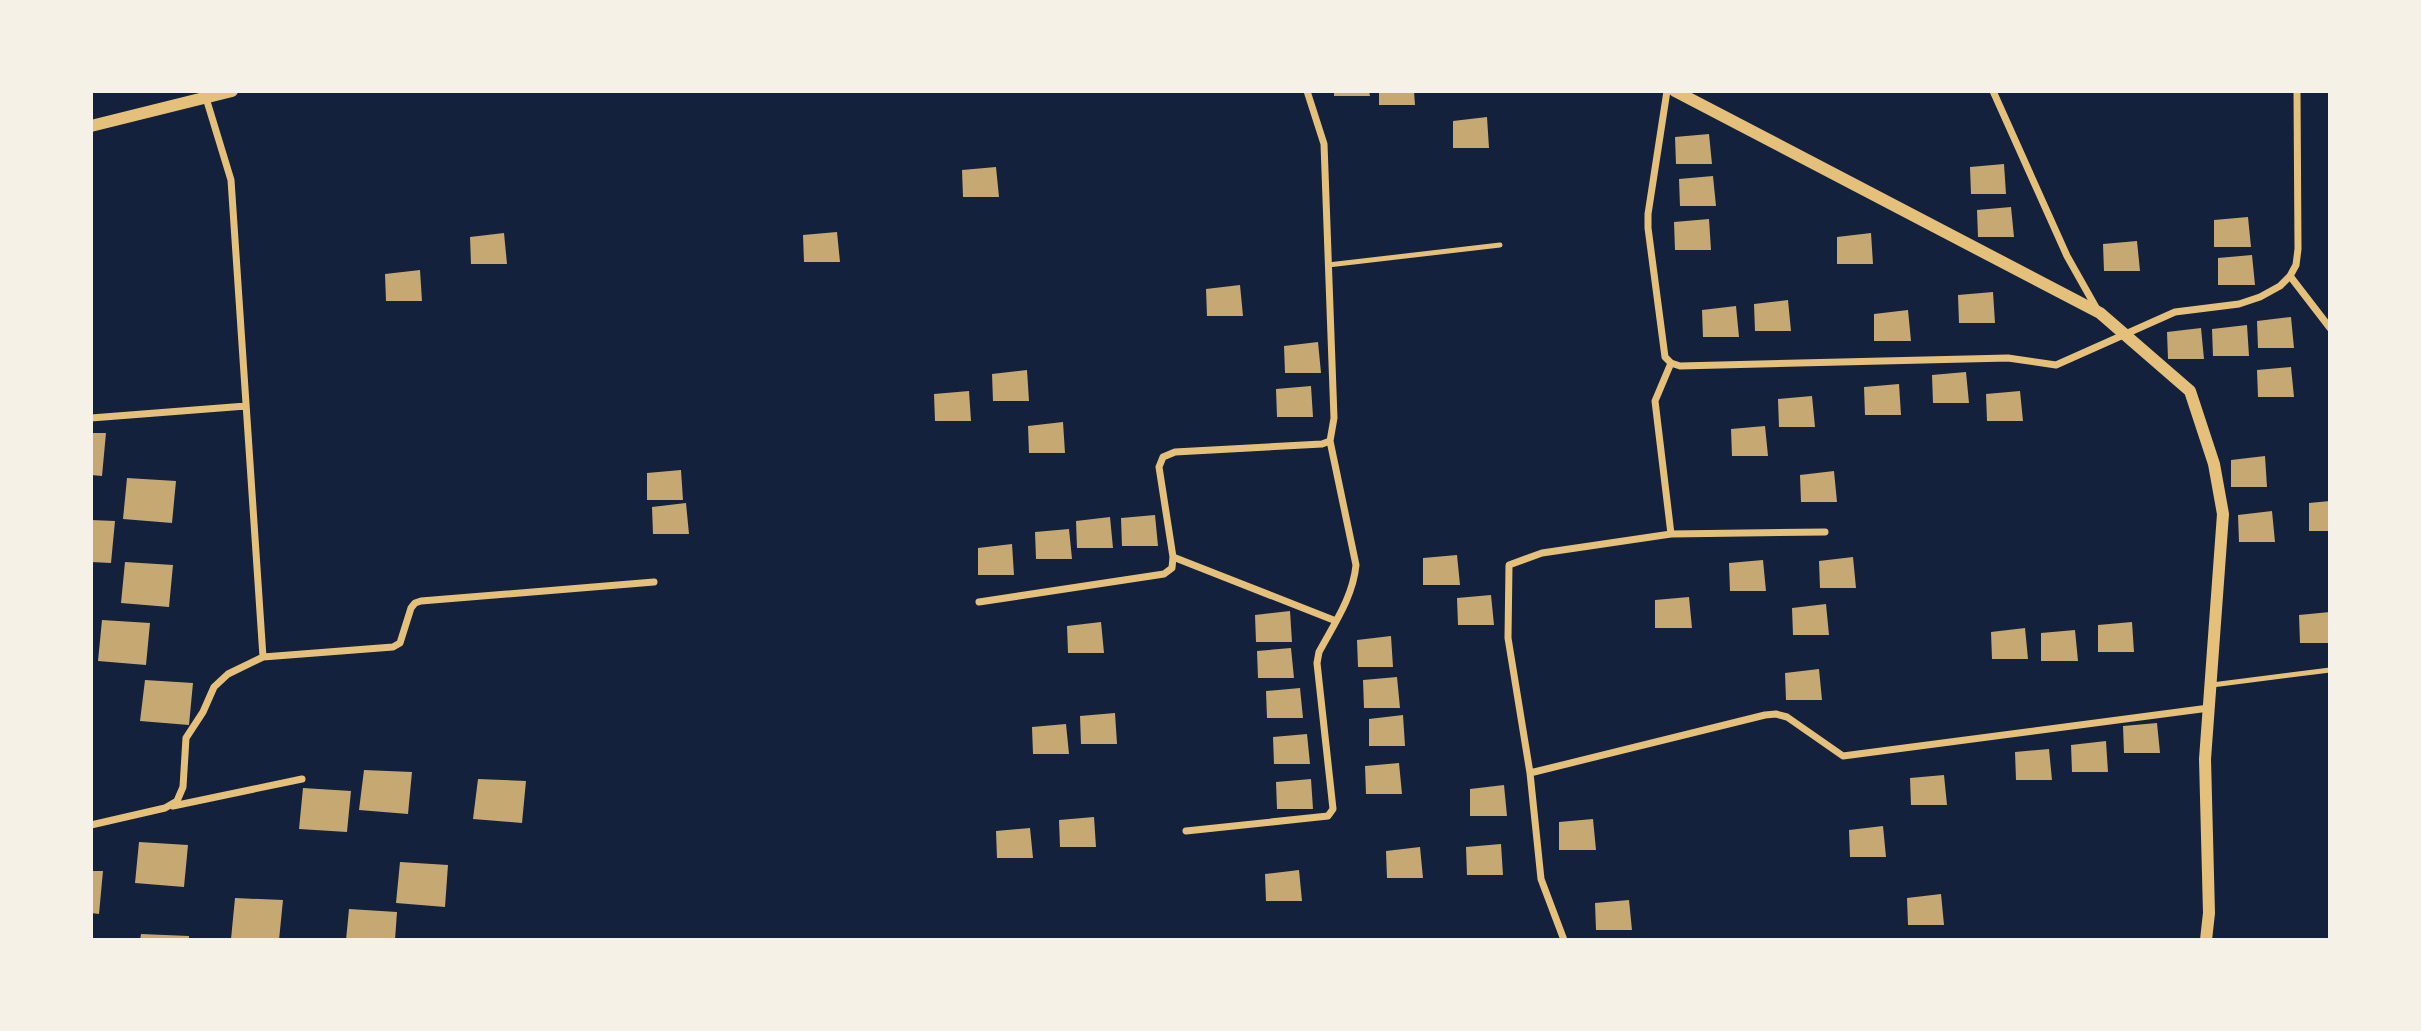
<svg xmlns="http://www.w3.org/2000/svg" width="2421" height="1031" viewBox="0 0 2421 1031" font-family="Rubik,sans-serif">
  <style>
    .building { fill: #c6a872 }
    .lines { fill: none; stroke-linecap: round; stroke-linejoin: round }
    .service { stroke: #e5c07b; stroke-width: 5 }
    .minor { stroke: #e5c07b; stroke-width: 7 }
    .tertiary { stroke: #e5c07b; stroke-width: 12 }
  </style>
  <rect width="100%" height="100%" fill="#14213d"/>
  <!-- building -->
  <path class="building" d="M1334,91H1369L1370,96H1334Z
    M1379,91H1414L1415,105H1379Z
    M1487,117L1489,148H1453V121Z
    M1709,134L1712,164H1676L1675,137Z
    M2004,164L2006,194H1971L1970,167Z
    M996,167L999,197H963L962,170Z
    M1713,176L1716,206H1680L1679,179Z
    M2011,207L2014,237H1978L1977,210Z
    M2248,217L2251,247H2214V220Z
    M1709,219L1711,250H1675L1674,222Z
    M837,232L840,262H804L803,235Z
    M504,233L507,264H471L470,237Z
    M1871,233L1873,264H1837V237Z
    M2137,241L2140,271H2104L2103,244Z
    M2252,255L2255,285H2218V258Z
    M420,270L422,301H386L385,274Z
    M1240,285L1243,316H1207L1206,289Z
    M1993,292L1995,323H1959L1958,295Z
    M1788,300L1791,331H1755L1754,304Z
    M1736,306L1739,337H1703L1702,310Z
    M1908,310L1911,341H1874V314Z
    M2291,317L2294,348H2258L2257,321Z
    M2247,325L2249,356H2213L2212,329Z
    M2201,328L2204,359H2168L2167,332Z
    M1318,342L1321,373H1285L1284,346Z
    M2291,367L2294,397H2258L2257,370Z
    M1027,370L1029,401H993L992,374Z
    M1966,372L1969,403H1933L1932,375Z
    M1899,384L1901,415H1865L1864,387Z
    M1311,386L1313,417H1277L1276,389Z
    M969,391L971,421H935L934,394Z
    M2020,391L2023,421H1987L1986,394Z
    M1812,396L1815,427H1779L1778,399Z
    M1063,422L1065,453H1029L1028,426Z
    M1765,426L1768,456H1732L1731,429Z
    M91,433H106L102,476L91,475Z
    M2265,456L2267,487H2231V460Z
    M681,470L683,500H647V473Z
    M1834,471L1837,502H1801L1800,475Z
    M127,478L176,481L172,523L123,519Z
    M2330,501V531H2309V503Z
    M686,503L689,534H653L652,507Z
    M2272,511L2275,542H2239L2238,515Z
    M1155,515L1158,546H1122L1121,518Z
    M1110,517L1113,548H1077L1076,521Z
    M91,520L115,521L111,563L91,562Z
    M1069,529L1072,559H1036L1035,532Z
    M1012,544L1014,575H978V548Z
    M1457,555L1460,585H1423V558Z
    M1853,557L1856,588H1820L1819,561Z
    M1763,560L1766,591H1730L1729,563Z
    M125,562L173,565L169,607L121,603Z
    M1491,595L1494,625H1458L1457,598Z
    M1689,597L1692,628H1655V600Z
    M1826,604L1829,635H1793L1792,608Z
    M1290,611L1292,642H1256L1255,615Z
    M2330,612V643H2300L2299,615Z
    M102,620L150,623L146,665L98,661Z
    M1101,622L1104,653H1068L1067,626Z
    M2132,622L2134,652H2098V625Z
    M2025,628L2028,659H1992L1991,632Z
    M2075,630L2078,661H2041V633Z
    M1391,636L1393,667H1358L1357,640Z
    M1291,648L1294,678H1258L1257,651Z
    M1819,669L1822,700H1786L1785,673Z
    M1397,677L1400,708H1364L1363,680Z
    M145,680L193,683L189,725L140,721Z
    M1300,688L1303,718H1267L1266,691Z
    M1115,713L1117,744H1081L1080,716Z
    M1403,715L1405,746H1369V719Z
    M2157,723L2160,753H2124L2123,726Z
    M1066,724L1069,754H1033L1032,727Z
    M1307,734L1310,764H1274L1273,737Z
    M2106,741L2108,772H2072L2071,745Z
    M2049,749L2052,780H2016L2015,752Z
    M1399,763L1402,794H1366L1365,766Z
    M364,770L412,772L408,814L359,810Z
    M1944,775L1947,805H1911L1910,778Z
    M478,779L526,781L522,823L473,819Z
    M1311,779L1313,809H1277L1276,782Z
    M1504,785L1507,816H1470V789Z
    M303,788L351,791L347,832L299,829Z
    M1094,817L1096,847H1060L1059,820Z
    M1593,819L1596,850H1559V822Z
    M1883,826L1886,857H1850L1849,830Z
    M1030,828L1033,858H997L996,831Z
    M139,842L188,845L184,887L135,883Z
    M1501,844L1503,875H1467L1466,847Z
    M1420,847L1423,878H1387L1386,851Z
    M400,862L448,865L445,907L396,903Z
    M1299,870L1302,901H1266L1265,874Z
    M91,871H103L99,914L91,913Z
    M1941,894L1944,925H1908L1907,898Z
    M235,898L283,900L279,940L231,939Z
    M1629,900L1632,930H1596L1595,903Z
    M349,909L397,912L395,940H346Z
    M141,934L189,936V940H140Z"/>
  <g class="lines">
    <!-- service -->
    <path class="service" d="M1328,265L1500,245
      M2212,685L2330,670"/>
    <!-- minor -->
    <path class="minor" d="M1667,91L1648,214V228L1665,357L1671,363L1680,366L2008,358L2056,365L2175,312L2239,304L2260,297L2280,286L2290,276L2296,265L2298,249L2297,91
      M1993,91L2067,256L2098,311
      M206,98L231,180L263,657
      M2290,276L2330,328
      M1671,363L1655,401L1671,534
      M91,418L246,406
      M1173,557L1336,621
      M979,602L1164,574L1172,568L1173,557L1159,467L1163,457L1175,452L1322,444L1330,441L1334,418L1324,144L1307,91
      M1530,773L1765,715L1776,714L1787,717L1843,756L2209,708
      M173,806L302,779
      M91,825L165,808L177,801L183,787L186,738L203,712L214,687L228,674L263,657L393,647L400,643L411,608L415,603L421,601L654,582
      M1186,831L1328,816L1333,809L1317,663L1319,652C1334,624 1353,597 1356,565L1330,441
      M1564,940L1541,879L1530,773L1508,638L1509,565L1542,553L1671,534L1825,532"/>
    <!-- tertiary -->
    <path class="tertiary" d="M1675,91L2100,313L2190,391L2214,464L2223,514L2205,759L2209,913L2206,940
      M91,126L232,91"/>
  </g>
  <!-- border -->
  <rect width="2421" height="1031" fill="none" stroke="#f6f1e7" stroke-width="186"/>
</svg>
